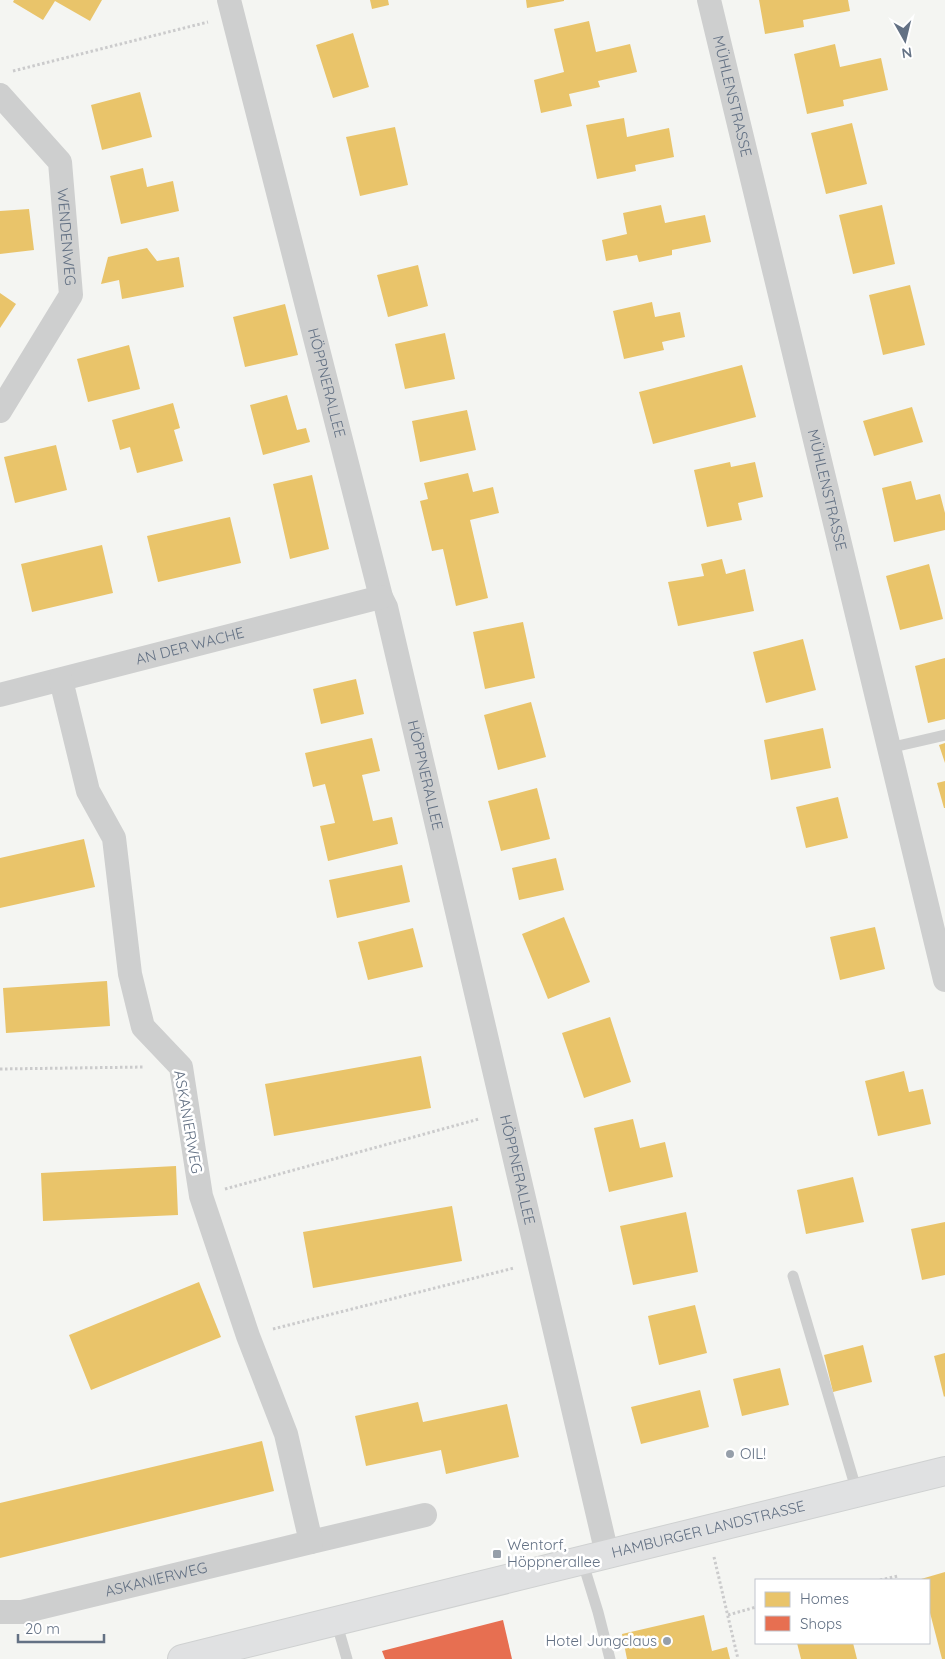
<svg xmlns="http://www.w3.org/2000/svg" width="945" height="1659" viewBox="0 0 945 1659" font-family="Quicksand,sans-serif">
  <style>
    .homes { fill: #e9c46a }
    .shops { fill: #e76f51 }
    .lines { fill: none; stroke-linecap: round; stroke-linejoin: round }
    .primary-casing { stroke: #cfd1d1; stroke-width: 30 }
    .path { stroke: #cbcbcc; stroke-width: 3; stroke-dasharray: 2.5 2.5; stroke-linecap: butt }
    .service { stroke: #cecfcf; stroke-width: 11 }
    .minor { stroke: #cecfcf; stroke-width: 24 }
    .primary { stroke: #e0e1e2; stroke-width: 28 }
    .poi-dot { fill: #969faa; stroke: #fff; stroke-width: 2 }
    .labels { text-anchor: middle; stroke-width: 5; stroke-linejoin: round; paint-order: stroke }
    .street-label { font-size: 15px; fill: #637184; stroke: #fff }
    .poi-label { font-size: 15px; fill: #637184; stroke: #fff; text-anchor: start }
  </style>
  <rect width="100%" height="100%" fill="#f4f5f2"/>
  <!-- homes -->
  <path class="homes" d="M14,0H102L90,21L55,1L43,20L13,2Z
    M370,0H388L389,5L372,9Z
    M526,0H564V1L527,8Z
    M759,0H848L850,11L803,20L804,27L765,34Z
    M589,21L596,52L630,44L637,72L598,81L600,87L569,94L572,106L541,113L534,80L564,72L554,29Z
    M353,33L369,87L333,98L316,45Z
    M835,44L840,67L881,58L888,90L843,100L844,106L807,114L794,54Z
    M140,92L152,137L102,150L91,105Z
    M624,118L627,137L669,128L674,157L635,165L636,171L597,179L586,125Z
    M852,123L867,184L826,194L811,133Z
    M395,127L408,185L360,196L346,137Z
    M143,168L147,187L173,181L179,211L121,224L110,176Z
    M661,205L665,223L705,215L711,242L672,250V255L639,262L637,255L606,261L602,240L627,234L623,213Z
    M882,205L895,264L853,274L839,215Z
    M29,209L34,250L0,254V211Z
    M147,248L157,261L179,257L184,287L122,299L119,280L101,284L108,257Z
    M418,265L428,306L388,317L377,275Z
    M910,285L925,345L883,355L869,295Z
    M0,293L16,304L0,328Z
    M652,302L655,317L680,312L685,337L662,342L664,350L624,359L613,311Z
    M285,304L298,355L245,367L233,317Z
    M445,333L455,379L405,389L395,344Z
    M129,345L140,389L88,402L77,359Z
    M742,365L756,417L653,444L639,392Z
    M287,395L297,430L306,428L310,442L263,455L250,405Z
    M173,403L180,428L174,430L183,461L137,473L130,447L120,450L112,420Z
    M912,407L923,442L874,456L863,421Z
    M467,410L476,450L420,462L412,421Z
    M56,445L67,490L15,503L4,457Z
    M730,462L731,467L755,462L763,497L738,503L742,520L707,527L694,470Z
    M468,473L473,492L493,487L499,513L470,520L488,598L456,606L443,549L432,551L420,501L428,499L424,483Z
    M312,475L329,549L290,559L273,484Z
    M911,481L916,500L940,494L945,513V530L894,542L882,488Z
    M230,517L241,563L158,582L147,536Z
    M102,545L113,593L32,612L21,564Z
    M722,559L726,574L745,569L754,611L678,626L668,582L704,576L701,564Z
    M929,564L943,619L900,630L886,576Z
    M523,622L535,678L485,689L473,632Z
    M803,639L816,690L766,703L753,652Z
    M945,658V719L928,723L915,666Z
    M356,679L364,714L321,724L313,689Z
    M531,702L546,757L498,770L484,715Z
    M823,728L831,768L771,780L764,740Z
    M372,738L380,771L362,775L373,821L392,817L398,844L328,861L320,826L335,823L325,784L313,787L305,753Z
    M945,743V763L939,745Z
    M945,781V808H944L937,783Z
    M537,788L550,839L501,851L488,801Z
    M838,797L848,838L806,848L796,807Z
    M84,839L95,887L0,908V858Z
    M556,858L564,890L519,900L512,868Z
    M402,865L410,902L337,918L329,880Z
    M564,917L590,982L548,999L522,934Z
    M875,927L885,969L840,980L830,937Z
    M413,928L423,967L368,980L358,942Z
    M107,981L110,1026L6,1033L3,988Z
    M610,1017L631,1082L584,1098L562,1033Z
    M421,1056L431,1108L274,1136L265,1084Z
    M904,1071L909,1092L923,1089L931,1124L878,1136L865,1081Z
    M633,1119L640,1148L665,1142L673,1177L609,1192L594,1128Z
    M176,1166L178,1215L43,1221L41,1173Z
    M853,1177L864,1222L806,1234L797,1190Z
    M452,1206L462,1261L313,1288L303,1232Z
    M686,1212L698,1272L633,1285L620,1226Z
    M945,1222V1275L922,1280L911,1229Z
    M199,1282L221,1337L91,1390L69,1335Z
    M695,1305L707,1353L659,1365L648,1316Z
    M863,1345L872,1382L833,1392L824,1355Z
    M945,1353V1396L944,1397L934,1356Z
    M780,1368L789,1405L742,1416L733,1379Z
    M700,1390L709,1427L641,1444L631,1407Z
    M418,1402L423,1422L507,1404L519,1457L446,1474L441,1450L366,1466L355,1416Z
    M262,1441L274,1491L0,1558V1503Z
    M945,1572V1659H942L929,1609V1580H921V1579Z
    M704,1615L712,1651L727,1647L730,1659H627L622,1634Z
    M797,1643H853L857,1659H801Z"/>
  <!-- shops -->
  <path class="shops" d="M503,1620L512,1659H385L382,1651Z"/>
  <g class="lines">
    <defs>
      <g id="primary">
        <path id="s6" d="M182,1659L945,1471"/>
      </g>
    </defs>
    <!-- primary casing -->
    <use href="#primary" class="primary-casing"/>
    <!-- path -->
    <path class="path" d="M13,71L208,22
      M0,1069L145,1067
      M225,1189L479,1119
      M273,1329L514,1268
      M714,1557L738,1659
      M880,1580L898,1576
      M728,1615L756,1607"/>
    <!-- service -->
    <path class="service" d="M889,748L945,735
      M793,1276L857,1492
      M582,1560L598,1612L610,1659
      M336,1621L347,1659"/>
    <!-- minor -->
    <g class="minor">
      <path id="s1" d="M229,0L381,597L386,607L607,1554"/>
      <path id="s2" d="M709,0L945,980"/>
      <path id="s3" d="M0,95L60,162L71,295L0,411"/>
      <path id="s4" d="M0,695L381,597"/>
      <path d="M311,1542L425,1515"/>
      <path id="s5" d="M0,1612H22L311,1542L286,1434L248,1336L201,1196L181,1067L143,1027L130,974L114,838L88,791L61,680"/>
    </g>
    <!-- primary -->
    <use href="#primary" class="primary"/>
  </g>
  <!-- markers -->
  <g class="poi-dot">
    <circle cx="730" cy="1454" r="5"/>
    <rect x="492" y="1549" width="10" height="10" rx="2.5"/>
    <circle cx="667" cy="1641" r="5"/>
  </g>
  <g class="labels">
    <!-- street labels -->
    <g class="street-label">
      <text dy="5" stroke="none"><textPath href="#s2" startOffset="99">MÜHLENSTRASSE</textPath></text>
      <text dy="5" stroke="none"><textPath href="#s3" startOffset="165">WENDENWEG</textPath></text>
      <text dy="5" stroke="none"><textPath href="#s1" startOffset="395">HÖPPNERALLEE</textPath></text>
      <text dy="5" stroke="none"><textPath href="#s2" startOffset="504">MÜHLENSTRASSE</textPath></text>
      <text dy="5" stroke="none"><textPath href="#s4" startOffset="196">AN DER WACHE</textPath></text>
      <text dy="5" stroke="none"><textPath href="#s1" startOffset="800">HÖPPNERALLEE</textPath></text>
      <text transform="translate(188 1122) rotate(80)" y="5">ASKANIERWEG</text>
      <text dy="5" stroke="none"><textPath href="#s1" startOffset="1205">HÖPPNERALLEE</textPath></text>
      <text dy="5" stroke="none"><textPath href="#s6" startOffset="542">HAMBURGER LANDSTRASSE</textPath></text>
      <text dy="5" stroke="none"><textPath href="#s5" startOffset="160">ASKANIERWEG</textPath></text>
    </g>
    <!-- poi labels -->
    <g class="poi-label">
      <text x="740" y="1459">OIL!</text>
      <text x="507" y="1550">Wentorf,<tspan x="507" dy="17">Höppnerallee</tspan></text>
      <text x="657" y="1646" text-anchor="end">Hotel Jungclaus</text>
    </g>
  </g>
  <!-- legend -->
  <rect x="755" y="1579" width="175" height="65" fill="#ffffff" stroke="#c1c6ce"/>
  <rect x="765" y="1592" width="25" height="15" fill="#e9c46a" stroke="#c1c6ce"/>
  <text x="800" y="1604" font-size="15" fill="#637184">Homes</text>
  <rect x="765" y="1616" width="25" height="15" fill="#e76f51" stroke="#c1c6ce"/>
  <text x="800" y="1629" font-size="15" fill="#637184">Shops</text>
  <!-- north arrow -->
  <g transform="translate(905 40) rotate(172)" stroke="#ffffff" stroke-width="4" paint-order="stroke">
  <path d="M0-4L9 19L0 12L-9 19Z" fill="#637184"/>
  <text y="-8" font-size="14" font-weight="bold" text-anchor="middle" fill="#637184">N</text>
  </g>
  <!-- scale -->
  <path d="M18 1634v8h86v-8" fill="none" stroke="#637184" stroke-width="2.5"/>
  <text x="25" y="1634" font-size="15" fill="#637184" stroke="#ffffff" stroke-width="4" paint-order="stroke">20 m</text>
</svg>
